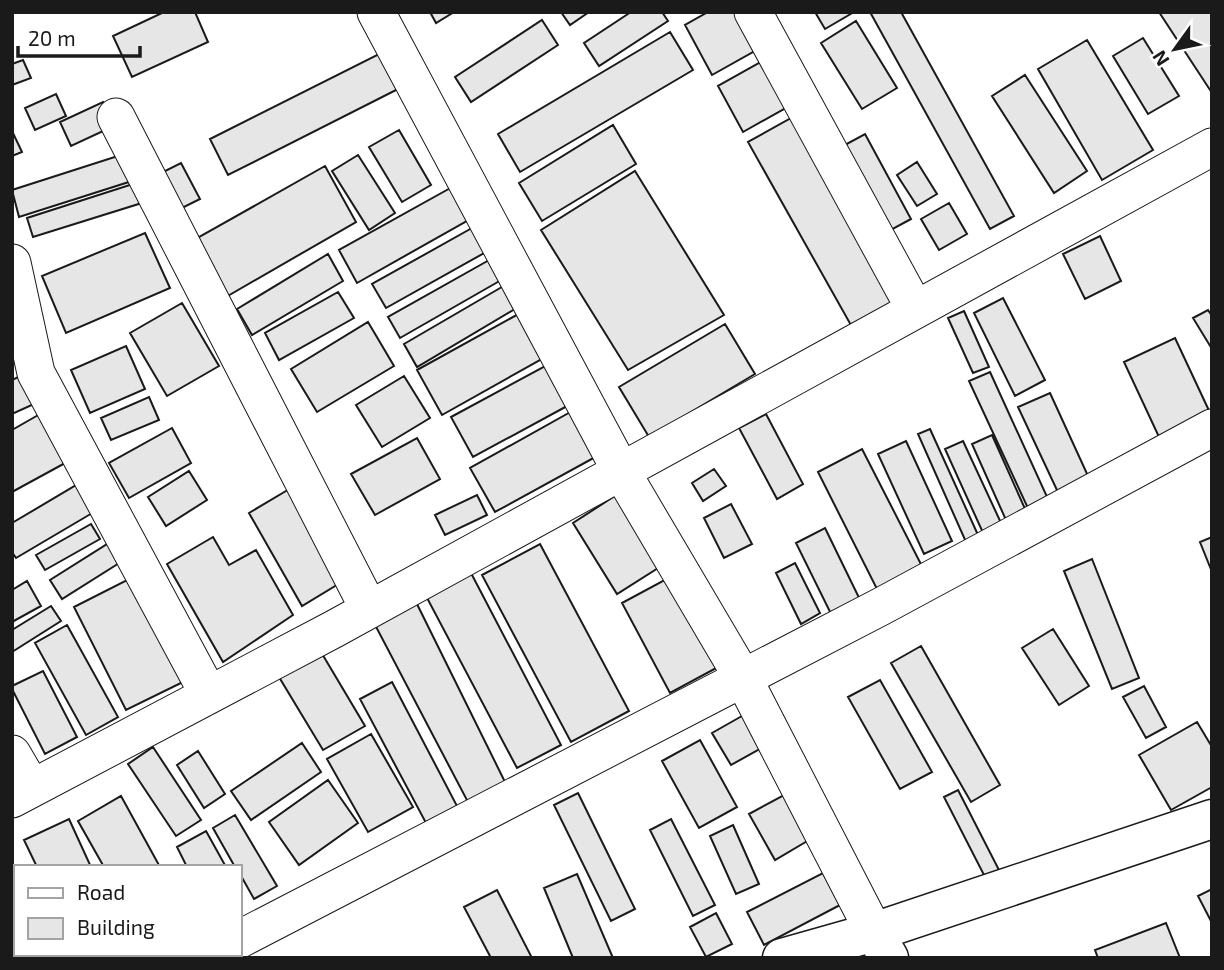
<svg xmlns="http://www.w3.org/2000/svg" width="1224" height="970" viewBox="0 0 1224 970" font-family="'Exo 2',sans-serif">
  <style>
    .building { fill: #e6e6e6; stroke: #1a1a1a; stroke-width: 2 }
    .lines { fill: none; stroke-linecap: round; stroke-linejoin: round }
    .minor-casing { stroke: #1a1a1a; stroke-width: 39 }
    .tertiary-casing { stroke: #1a1a1a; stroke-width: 41 }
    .trunk-casing { stroke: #1a1a1a; stroke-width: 41 }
    .minor { stroke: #fff; stroke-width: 37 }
    .tertiary { stroke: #fff; stroke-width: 38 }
    .trunk { stroke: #fff; stroke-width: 38 }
  </style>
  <rect width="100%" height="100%" fill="#fff"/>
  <!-- building -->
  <path class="building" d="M164,12H195L208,42L132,77L113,36Z
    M430,12H454L436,23Z
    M561,12H589L570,25Z
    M631,12H662L668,21L599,66L584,43Z
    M708,12H740L760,48L712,75L685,25Z
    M815,12H854L825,29Z
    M870,12H901L1014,216L990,229Z
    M1159,12H1212V93Z
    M542,20L558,45L471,102L455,77Z
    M856,21L897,88L862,109L821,43Z
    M670,32L693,70L520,172L498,134Z
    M1143,38L1179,96L1148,114L1113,56Z
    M1087,40L1153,150L1102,180L1038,69Z
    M383,52L402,87L228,175L210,139Z
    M766,59L791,105L743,132L718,86Z
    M23,60L31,78L12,85V64Z
    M1025,75L1087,171L1054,193L992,96Z
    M56,94L66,116L35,130L25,108Z
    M103,102L114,126L71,146L60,122Z
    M800,113L904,297L852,327L748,142Z
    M613,125L636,164L542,221L519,183Z
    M399,130L431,185L402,202L369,147Z
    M12,131L22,152L12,156Z
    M865,134L911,219L889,231L843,146Z
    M124,154L132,181L19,217L12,190Z
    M358,155L395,213L369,230L332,171Z
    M917,162L937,194L917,206L897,175Z
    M181,163L200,199L172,213L153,177Z
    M325,166L356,222L226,297L194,240Z
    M635,171L724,315L628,370L541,230Z
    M139,182L145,202L33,237L27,218Z
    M454,186L472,218L357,283L339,250Z
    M949,203L967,234L939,250L921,219Z
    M472,228L486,252L386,308L372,284Z
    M145,233L170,288L66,333L42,276Z
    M1100,236L1121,281L1085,299L1063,254Z
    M328,254L343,281L252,335L237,309Z
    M491,259L503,279L400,338L388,317Z
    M507,284L520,306L417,367L404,344Z
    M338,292L354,318L279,360L265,333Z
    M1003,298L1045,380L1015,396L974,313Z
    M182,303L219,366L167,396L130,333Z
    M1208,310L1212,316V349L1193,318Z
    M964,311L989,367L973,373L948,318Z
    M522,312L547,356L442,415L417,370Z
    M368,322L394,366L317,412L291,369Z
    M725,324L755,374L649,437L619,387Z
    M1175,338L1212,417L1166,452L1124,362Z
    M126,346L145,389L90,413L71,370Z
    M547,365L569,405L473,457L451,417Z
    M990,372L1053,510L1033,519L969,381Z
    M20,376L34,404L12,414V380Z
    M404,376L430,418L382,447L356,405Z
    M1050,393L1094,489L1063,503L1018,407Z
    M149,397L159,420L111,440L101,418Z
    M574,410L599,455L495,512L470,468Z
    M40,414L67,462L12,492V430Z
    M766,414L803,484L777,499L739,428Z
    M172,428L191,463L129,498L109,463Z
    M930,429L983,546L970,551L918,434Z
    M992,435L1030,520L1010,529L972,444Z
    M417,438L440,479L375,515L351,474Z
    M906,441L952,541L924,554L878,454Z
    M963,441L1008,538L989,546L945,449Z
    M862,449L926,574L881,597L818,472Z
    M714,469L726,486L703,501L692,483Z
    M189,471L207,500L166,526L148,497Z
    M78,484L94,512L16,558L12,552V523Z
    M291,488L345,580L302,606L249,513Z
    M621,492L666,563L617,594L573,523Z
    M477,495L487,515L445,535L435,515Z
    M731,504L752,544L724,558L704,518Z
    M91,524L100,539L45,570L36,555Z
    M825,528L865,610L836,624L796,543Z
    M213,537L229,565L256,550L293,615L223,662L167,564Z
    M1212,537V572L1200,542Z
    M112,541L124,560L62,599L50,580Z
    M540,544L629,711L571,742L482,575Z
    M1092,559L1139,678L1112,689L1064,571Z
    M795,563L820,613L801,624L776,573Z
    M471,573L561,745L517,768L426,596Z
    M672,576L720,666L670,693L622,603Z
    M133,577L185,681L126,710L74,607Z
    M27,581L41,606L12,622V590Z
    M415,600L506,784L469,804L373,621Z
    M51,606L61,621L12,652V630Z
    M67,625L118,717L86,735L35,643Z
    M1053,629L1089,686L1059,705L1022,648Z
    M921,646L1000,785L971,802L891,663Z
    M321,652L365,726L323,750L279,677Z
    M43,671L77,737L45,754L12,689V686Z
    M880,680L932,772L900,789L848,697Z
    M392,682L457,806L426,823L360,699Z
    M1144,686L1166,727L1146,738L1123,697Z
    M749,712L767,745L731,765L712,733Z
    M1197,722L1212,747V787L1171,810L1139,755Z
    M371,734L413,807L368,832L327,759Z
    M700,740L737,807L699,828L662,761Z
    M302,743L321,772L251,820L231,791Z
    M153,747L201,820L176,836L128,764Z
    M198,751L225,794L204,808L177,765Z
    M328,780L358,823L299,865L269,822Z
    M958,790L999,870L985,877L944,797Z
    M578,793L635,909L611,921L554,805Z
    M784,795L809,840L775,860L749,814Z
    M121,796L160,867H104L78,821Z
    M235,815L277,886L254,899L240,874V867H235L213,828Z
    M69,819L91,867H37L24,840Z
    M671,819L715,905L693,916L650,830Z
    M733,825L759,884L736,894L710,836Z
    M206,831L226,867H187L177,847Z
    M823,873L840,905L764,945L747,912Z
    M577,874L613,958H573L544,888Z
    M1212,889V923L1198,896Z
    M497,890L532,958H491L464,907Z
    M716,913L732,944L706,957L690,927Z
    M1166,923L1180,958H1098L1095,950Z"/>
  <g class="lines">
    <defs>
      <path id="minor" d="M376,12L621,471L743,678L874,932
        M753,12L915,309
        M116,117L369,609
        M12,263L36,373L209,695
        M12,754L32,788
        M12,799L334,629L1212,147
        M240,939L882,606L1212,428
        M205,958L211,954"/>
      <path id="tertiary" d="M874,932L889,958"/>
      <path id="trunk" d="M782,958L874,932L1212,819"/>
    </defs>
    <!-- minor casing -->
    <use href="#minor" class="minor-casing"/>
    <!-- tertiary casing -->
    <use href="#tertiary" class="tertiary-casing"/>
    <!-- trunk casing -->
    <use href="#trunk" class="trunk-casing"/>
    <!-- minor -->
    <use href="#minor" class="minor"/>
    <!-- tertiary -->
    <use href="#tertiary" class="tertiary"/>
    <!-- trunk -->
    <use href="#trunk" class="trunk"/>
  </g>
  <!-- border -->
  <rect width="1224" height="970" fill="none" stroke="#1a1a1a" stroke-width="28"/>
  <!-- legend -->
  <rect x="14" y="865" width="228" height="91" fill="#ffffff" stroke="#a3a3a3" stroke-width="2"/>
  <rect x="28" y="888" width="35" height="10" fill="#ffffff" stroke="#a3a3a3" stroke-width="2"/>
  <text x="77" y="900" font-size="21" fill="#1a1a1a">Road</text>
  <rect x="28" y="918" width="35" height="21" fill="#e6e6e6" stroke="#a3a3a3" stroke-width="2"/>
  <text x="77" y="935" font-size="21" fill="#1a1a1a">Building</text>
  <!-- north arrow -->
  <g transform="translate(1175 49) rotate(237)" stroke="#ffffff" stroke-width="5" paint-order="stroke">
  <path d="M0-5L12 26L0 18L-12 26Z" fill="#1a1a1a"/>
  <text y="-10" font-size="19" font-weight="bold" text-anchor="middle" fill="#1a1a1a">N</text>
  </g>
  <!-- scale -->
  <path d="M18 46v10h122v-10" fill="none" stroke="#1a1a1a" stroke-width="3.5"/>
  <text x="28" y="46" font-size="21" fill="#1a1a1a" stroke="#ffffff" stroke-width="5" paint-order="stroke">20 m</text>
</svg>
